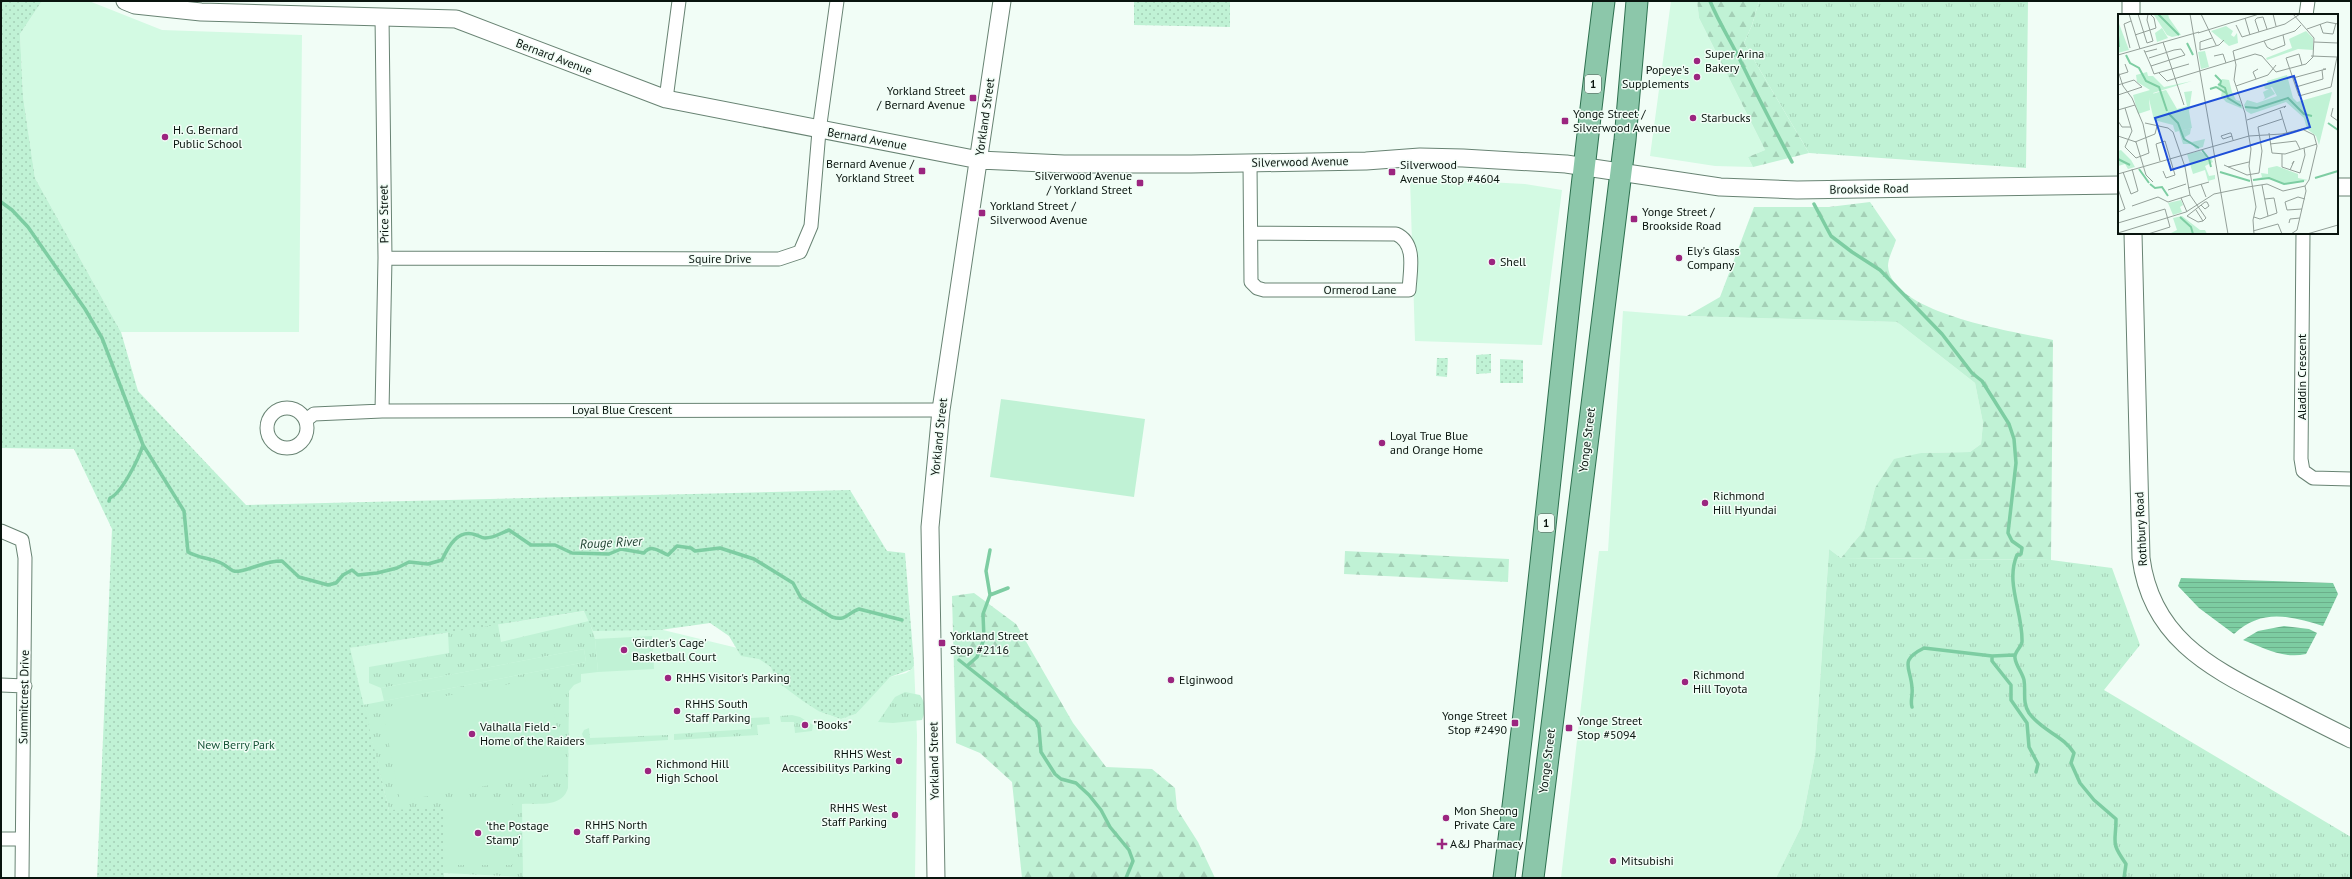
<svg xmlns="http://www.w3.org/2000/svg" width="2352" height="879" viewBox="0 0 2352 879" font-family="'PT Sans',sans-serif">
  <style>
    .built { fill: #d3fae3 }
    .grass { fill: url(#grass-tufts) }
    .forest { fill: url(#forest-firs) }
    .park { fill: url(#park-dots) }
    .pitch { fill: #c0f2d5 }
    .water { fill: url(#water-rules) }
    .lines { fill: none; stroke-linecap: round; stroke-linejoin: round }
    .stream { stroke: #7dcda2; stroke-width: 3.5 }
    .minor-casing { stroke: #688373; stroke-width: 15 }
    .tertiary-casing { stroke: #688373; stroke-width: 19 }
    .primary-casing { stroke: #2d704f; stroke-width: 23 }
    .minor { stroke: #fff; stroke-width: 13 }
    .tertiary { stroke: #fff; stroke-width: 17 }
    .primary { stroke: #8cc7aa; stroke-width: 21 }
    .poi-dot { fill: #9b257f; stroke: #f1fdf6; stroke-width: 1.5 }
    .labels { text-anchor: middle; stroke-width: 3; stroke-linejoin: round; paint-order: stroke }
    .shield { fill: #f1fdf6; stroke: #4f5a54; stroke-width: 1 }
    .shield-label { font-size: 11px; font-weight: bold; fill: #09140e }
    .poi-label { font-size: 12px; fill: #09140e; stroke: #f1fdf6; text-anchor: start }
    .street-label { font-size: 12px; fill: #09140e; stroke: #f1fdf6 }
    .park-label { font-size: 12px; fill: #175438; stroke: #f1fdf6 }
    .water-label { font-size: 13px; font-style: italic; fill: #1a3d2b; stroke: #f1fdf6 }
    .inset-river { fill: none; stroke: #7dcda2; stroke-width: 2 }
    .inset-road { fill: none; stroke: #94a099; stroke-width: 1 }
    .view { fill: #1d4ed8; fill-opacity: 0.15; stroke: #1d4ed8; stroke-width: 2 }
    .inset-edge { fill: none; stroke: #09140e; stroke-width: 2 }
  </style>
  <defs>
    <pattern id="grass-tufts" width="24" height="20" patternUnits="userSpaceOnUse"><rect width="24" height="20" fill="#c0f2d5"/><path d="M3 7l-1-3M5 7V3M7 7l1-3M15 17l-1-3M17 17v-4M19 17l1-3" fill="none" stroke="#a4cfb6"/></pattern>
    <pattern id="forest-firs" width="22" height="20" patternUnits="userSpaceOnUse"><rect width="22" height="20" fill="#c0f2d5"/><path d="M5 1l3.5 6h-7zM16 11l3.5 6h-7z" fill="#a4cfb6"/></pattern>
    <pattern id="park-dots" width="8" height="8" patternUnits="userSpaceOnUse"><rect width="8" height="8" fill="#c0f2d5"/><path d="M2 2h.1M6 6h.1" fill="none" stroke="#a4cfb6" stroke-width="1.8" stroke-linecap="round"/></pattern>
    <pattern id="water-rules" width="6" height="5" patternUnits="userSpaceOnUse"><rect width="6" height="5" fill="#7dcda2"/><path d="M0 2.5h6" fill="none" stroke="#6baf8a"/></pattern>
  </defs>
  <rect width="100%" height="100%" fill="#f1fdf6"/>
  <!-- built -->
  <path class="built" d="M42,1H89L162,30L302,35L299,332H121L35,178L23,96L20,34Z
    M1671,1H1697L1699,18L1765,150L1748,157L1753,167L1715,166L1650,156Z
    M1410,178L1525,184L1562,190L1542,345L1415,341Z
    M1623,311L1687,316L1897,322L1975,383L1983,423L1981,444L1970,452L1921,453L1875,488L1864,530L1841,558L1829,549L1815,755L1801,827L1776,878H1561L1599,551H1608Z
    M585,611L762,654L820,712L841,719L856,714L884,682L890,677L906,673L912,669L914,664L917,735L915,878H444L443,867L389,810L349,648Z"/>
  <!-- grass -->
  <path class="grass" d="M1759,1H2028L2026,168L1809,153L1744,43L1752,25Z
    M1829,549L1841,558L2051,560L2112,568L2140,645L2104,690L2351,837V878H1776L1801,827L1815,755Z
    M589,621L595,639L598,672L581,674V682L574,685L569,691L568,788C562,808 538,803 522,804L523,877L444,873L443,867L389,810L363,705L586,662L584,649L381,688L369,683V667L449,653L448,632L498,624L501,642Z
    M905,692L920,695C926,704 926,710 922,720L893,723L878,722L895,697Z
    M792,715L800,717L813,725L812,731L795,733L794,722H781L780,716Z
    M769,717L770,724L757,725L758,735L674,740V734L751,729V718Z
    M589,728L590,738L668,735V740L587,745L582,734L584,730Z"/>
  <!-- forest -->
  <path class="forest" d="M1697,1H1759L1752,25L1744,43L1809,153L1753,167L1748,157L1765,150L1699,18Z
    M1870,202L1896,240C1894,247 1888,258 1888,266C1891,314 2017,332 2053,340L2051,560L1841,558L1864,530L1875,488L1894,459L1921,453L1970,452L1981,444L1983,423L1975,383L1897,322L1687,316L1720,297L1754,207H1829Z
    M1345,551L1509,559L1508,582L1344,574Z
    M974,593L1016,624L1073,723L1106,767L1152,769L1175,788L1177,809L1198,842L1215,878H1022L1012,782L980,753L956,743L952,596Z"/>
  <!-- park -->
  <path class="park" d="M1,1H42L20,34L23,96L35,178L121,332L138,391L246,505L850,490L887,551L905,553L914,664L912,669L890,677L856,714L841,719L820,712L803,701L776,681L771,667L759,659L741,656L729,636L710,623L660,630L593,631L584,611L350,648L389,810L443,808L444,878H97L112,529L74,449L1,448Z
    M1134,1H1230V27L1134,25Z
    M1491,354V373L1476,374V355Z
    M1437,358H1448L1447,377L1436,376Z
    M1500,359L1523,360V383H1500Z"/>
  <!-- pitch -->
  <path class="pitch" d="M1001,399L1145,419L1134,497L990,477Z
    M652,636L654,669L598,672L595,639Z
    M584,649L586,662L384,701L381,688Z
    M547,677L563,761V772L400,801L382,708Z
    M445,801L512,802V865H445Z"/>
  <!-- water -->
  <path class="water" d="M2181,578L2333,583L2338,594L2323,626C2290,616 2262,608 2234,634L2199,608L2178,586Z
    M2284,626L2309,629L2317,633L2306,654C2283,659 2264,648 2243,640L2258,631Z"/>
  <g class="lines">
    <!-- stream -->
    <path class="stream" d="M1710,1C1719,23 1732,43 1742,64C1758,97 1775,130 1792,162
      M1,202L12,210L28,227L85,309L102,338L143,445L184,511L188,552C198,558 210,558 221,563C228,566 231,573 240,571C256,568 264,561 282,561L299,577L328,585L336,583L343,575L352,570L358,575L377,573L397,568L409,562L428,564L442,560C448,547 458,528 476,535C480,536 481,538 485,538C494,538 501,533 509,530L531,545H555L572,553L609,554L621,549L644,553C651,544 659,551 668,555L677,546L691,548L695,551L720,548L754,559L793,583L801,598L832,617C847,622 848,612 859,609L902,620
      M1814,204L1831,236L1852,252L1880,270L1942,334L1972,373L1982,381L2009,424L2014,439L2016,463L2008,533L2012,541L2022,548L2021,554L2017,555C2005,583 2023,612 2022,642C2021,648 2014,652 2015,658C2016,666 2022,672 2024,680C2026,692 2022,702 2029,713C2042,731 2064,736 2074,753L2071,763L2080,783L2094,800L2116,819C2116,844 2110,841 2126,864L2124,878
      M109,501L110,498C122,493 139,458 143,445
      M990,595L1008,588
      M1992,656V661L2011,685V700L2027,723L2029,747L2038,764L2036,772
      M959,660L1036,721L1039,728L1041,752L1055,774L1061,779L1076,783L1089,795L1101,810L1110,827L1129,850L1133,861L1126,878
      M967,666L977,657L984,639L983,614L990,595L986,571L990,550
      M1912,707C1910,701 1913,695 1912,688C1911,667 1898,661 1924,648L1992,656L2014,655"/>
    <defs>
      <path id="minor" d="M2306,15L2308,1
        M666,99L679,1
        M1250,163L1251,282L1257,288L1264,290H1409C1410,271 1417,243 1396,234L1251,233
        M2303,233L2301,459L2303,471L2313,478L2351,479
        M385,258L779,259L800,252L811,226L819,131L837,1
        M267 428a20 20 0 1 1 40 0a20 20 0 1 1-40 0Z
        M382,411L385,258L382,16
        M306,420L314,414L382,411L941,410
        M1,531L22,540L25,558L22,878
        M1,685L25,686
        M1,839H22"/>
      <path id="tertiary" d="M125,1L135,5L201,12L456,19L666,99L979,160L1064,164H1191L1366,161L1420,157L1463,158L1566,164L1720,187L1797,190L2119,185
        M2131,1V15
        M2337,187H2351
        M2133,233L2141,558C2151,635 2206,666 2270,698C2297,712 2324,726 2351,739
        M936,878L930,527L941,410L1002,1"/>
      <path id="primary" d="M1504,878C1542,586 1567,293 1604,1
        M1533,878L1625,140L1637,1"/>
    </defs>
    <!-- minor casing -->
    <use href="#minor" class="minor-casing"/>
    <!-- tertiary casing -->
    <use href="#tertiary" class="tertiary-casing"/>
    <!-- primary casing -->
    <use href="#primary" class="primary-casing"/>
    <!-- minor -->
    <use href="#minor" class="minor"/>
    <!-- tertiary -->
    <use href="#tertiary" class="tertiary"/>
    <!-- primary -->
    <use href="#primary" class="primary"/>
  </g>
  <!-- markers -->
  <g class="poi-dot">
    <circle cx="1697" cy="61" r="4"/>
    <circle cx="1697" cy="77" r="4"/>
    <rect x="969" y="94" width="8" height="8" rx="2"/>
    <circle cx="1693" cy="118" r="4"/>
    <rect x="1561" y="117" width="8" height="8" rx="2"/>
    <circle cx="165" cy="137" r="4"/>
    <rect x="918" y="167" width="8" height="8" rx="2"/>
    <rect x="1388" y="168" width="8" height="8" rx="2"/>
    <rect x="1136" y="179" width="8" height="8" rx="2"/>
    <rect x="978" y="209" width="8" height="8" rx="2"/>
    <rect x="1630" y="215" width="8" height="8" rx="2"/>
    <circle cx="1679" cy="258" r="4"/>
    <circle cx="1492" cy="262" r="4"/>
    <circle cx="1382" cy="443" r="4"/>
    <circle cx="1705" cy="503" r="4"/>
    <rect x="938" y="639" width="8" height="8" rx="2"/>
    <circle cx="624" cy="650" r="4"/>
    <circle cx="668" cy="678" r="4"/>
    <circle cx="1171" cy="680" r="4"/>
    <circle cx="1685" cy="682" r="4"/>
    <circle cx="677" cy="711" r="4"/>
    <rect x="1511" y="719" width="8" height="8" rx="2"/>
    <circle cx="805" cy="725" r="4"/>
    <rect x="1565" y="724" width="8" height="8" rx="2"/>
    <circle cx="472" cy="734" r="4"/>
    <circle cx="899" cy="761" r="4"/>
    <circle cx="648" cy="771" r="4"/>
    <circle cx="895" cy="815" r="4"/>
    <circle cx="1446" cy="818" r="4"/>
    <circle cx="577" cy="832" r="4"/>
    <circle cx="478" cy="833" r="4"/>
    <path d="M1440 838h4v4h4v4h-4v4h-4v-4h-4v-4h4z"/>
    <circle cx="1613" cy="861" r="4"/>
  </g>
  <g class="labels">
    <!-- shield labels -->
    <g class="shield">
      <rect x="1585" y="75" width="16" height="18" rx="3"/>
      <rect x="1538" y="514" width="16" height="18" rx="3"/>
    </g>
    <g class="shield-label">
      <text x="1593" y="88">1</text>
      <text x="1546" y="527">1</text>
    </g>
    <!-- poi labels -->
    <g class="poi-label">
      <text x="1705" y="58">Super Arina<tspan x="1705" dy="14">Bakery</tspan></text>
      <text x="1689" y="74" text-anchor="end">Popeye's<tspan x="1689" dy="14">Supplements</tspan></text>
      <text x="965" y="95" text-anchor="end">Yorkland Street<tspan x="965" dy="14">/ Bernard Avenue</tspan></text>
      <text x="1573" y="118">Yonge Street /<tspan x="1573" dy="14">Silverwood Avenue</tspan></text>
      <text x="1701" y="122">Starbucks</text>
      <text x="173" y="134">H. G. Bernard<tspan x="173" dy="14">Public School</tspan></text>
      <text x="914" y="168" text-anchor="end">Bernard Avenue /<tspan x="914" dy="14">Yorkland Street</tspan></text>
      <text x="1400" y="169">Silverwood<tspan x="1400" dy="14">Avenue Stop #4604</tspan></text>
      <text x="1132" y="180" text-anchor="end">Silverwood Avenue<tspan x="1132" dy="14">/ Yorkland Street</tspan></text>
      <text x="990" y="210">Yorkland Street /<tspan x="990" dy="14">Silverwood Avenue</tspan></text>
      <text x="1642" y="216">Yonge Street /<tspan x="1642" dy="14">Brookside Road</tspan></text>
      <text x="1687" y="255">Ely's Glass<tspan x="1687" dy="14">Company</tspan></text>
      <text x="1500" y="266">Shell</text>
      <text x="1390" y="440">Loyal True Blue<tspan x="1390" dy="14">and Orange Home</tspan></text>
      <text x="1713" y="500">Richmond<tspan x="1713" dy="14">Hill Hyundai</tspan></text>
      <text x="950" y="640">Yorkland Street<tspan x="950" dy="14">Stop #2116</tspan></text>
      <text x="632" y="647">'Girdler's Cage'<tspan x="632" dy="14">Basketball Court</tspan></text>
      <text x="1693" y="679">Richmond<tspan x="1693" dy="14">Hill Toyota</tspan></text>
      <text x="676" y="682">RHHS Visitor's Parking</text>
      <text x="1179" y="684">Elginwood</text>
      <text x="685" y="708">RHHS South<tspan x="685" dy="14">Staff Parking</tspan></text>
      <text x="1507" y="720" text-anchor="end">Yonge Street<tspan x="1507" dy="14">Stop #2490</tspan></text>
      <text x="1577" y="725">Yonge Street<tspan x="1577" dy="14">Stop #5094</tspan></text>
      <text x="813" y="729">"Books"</text>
      <text x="480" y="731">Valhalla Field -<tspan x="480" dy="14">Home of the Raiders</tspan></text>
      <text x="891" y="758" text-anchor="end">RHHS West<tspan x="891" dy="14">Accessibilitys Parking</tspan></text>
      <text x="656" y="768">Richmond Hill<tspan x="656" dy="14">High School</tspan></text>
      <text x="887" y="812" text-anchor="end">RHHS West<tspan x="887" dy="14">Staff Parking</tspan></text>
      <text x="1454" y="815">Mon Sheong<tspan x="1454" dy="14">Private Care</tspan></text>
      <text x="585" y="829">RHHS North<tspan x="585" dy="14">Staff Parking</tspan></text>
      <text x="486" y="830">'the Postage<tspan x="486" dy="14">Stamp'</tspan></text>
      <text x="1450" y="848">A&amp;J Pharmacy</text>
      <text x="1621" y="865">Mitsubishi</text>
    </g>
    <!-- street labels -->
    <g class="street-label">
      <text transform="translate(554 57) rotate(21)" y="4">Bernard Avenue</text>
      <text transform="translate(985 117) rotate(-82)" y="4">Yorkland Street</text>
      <text transform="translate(867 139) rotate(10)" y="4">Bernard Avenue</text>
      <text transform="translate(1300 162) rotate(-1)" y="4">Silverwood Avenue</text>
      <text transform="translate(1869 189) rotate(-1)" y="4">Brookside Road</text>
      <text transform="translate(384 214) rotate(-91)" y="4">Price Street</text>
      <text x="720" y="263">Squire Drive</text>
      <text x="1360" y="294">Ormerod Lane</text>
      <text transform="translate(2302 377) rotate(-90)" y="4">Aladdin Crescent</text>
      <text x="622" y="414">Loyal Blue Crescent</text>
      <text transform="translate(939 437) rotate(-84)" y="4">Yorkland Street</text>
      <text transform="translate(1587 440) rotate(-83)" y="4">Yonge Street</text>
      <text transform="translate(2141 529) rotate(-93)" y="4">Rothbury Road</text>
      <text transform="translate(24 697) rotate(-89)" y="4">Summitcrest Drive</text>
      <text transform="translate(934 761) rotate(-91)" y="4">Yorkland Street</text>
      <text transform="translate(1547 761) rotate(-83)" y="4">Yonge Street</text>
    </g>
    <!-- park labels -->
    <g class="park-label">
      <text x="236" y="749">New Berry Park</text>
    </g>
    <!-- water labels -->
    <g class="water-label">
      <text transform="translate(611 542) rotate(-3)" y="5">Rouge River</text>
    </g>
  </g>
  <!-- overview -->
  <g transform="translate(2118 14)">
    <rect width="220" height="220" fill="#f1fdf6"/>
    <path d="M48,76L59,95L69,92L66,78L74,77L71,97L74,114L57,118L55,111L36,106L31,85L34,80ZM82,137L88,142V146L93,144L95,148L87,152L91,162L97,161V165L90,167L87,156L75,160L69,140Z" fill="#c0f2d5"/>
    <path d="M50,0L51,4L63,21L54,23L49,21L36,1ZM0,7L11,36L0,39ZM104,65L111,66L114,78L118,86L122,87L125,95L108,88L103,82L104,77L99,73ZM73,114L72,120L67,123L68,126L74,128L87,125L85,133L78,135L74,130H65L61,117Z" fill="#c0f2d5"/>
    <path d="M108,12L115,17L113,21L116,23L119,19L120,29L111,32L93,17ZM44,14L50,24L39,28L37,19ZM188,17L195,24V36L180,35L149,46L148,44L174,34L171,25ZM87,37L91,53L83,55L80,38ZM29,58L30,62H35L46,73L74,67L35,79L37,82L31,85L32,96L20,100L15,81L32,76L19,68L18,61ZM169,61L175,84L179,88L214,78L201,131L198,122L189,115L186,104L168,88L133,100L128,97L126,91L129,86L139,89L159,82L154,73L151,74L149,67ZM3,136L13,146L17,153L10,155L7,150L0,152V137ZM159,152L180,160V164L190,166L168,170L150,164L135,166L144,163L143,159L150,160V154ZM63,186L65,191L62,193L64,198L55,201L50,189ZM64,202L82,216H87L89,220H51L59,216L55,204Z" fill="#c0f2d5"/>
    <path d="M150,70L157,80L145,86L147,84L145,78L151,75H147L146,72Z" fill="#c0f2d5"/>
    <path class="inset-river" d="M40,0L61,21M0,21L1,33M69,29L75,41M8,41L12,49L21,54L28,67L41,73L49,97M97,61L103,67L102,71M100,70L107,74L110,84L123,92M92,75L98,73L108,79M127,93L139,94L170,84L186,100L194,102M50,99L60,109L66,125L81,134M210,109L220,116M84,136L91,145L93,153M0,145L12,151M21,155L31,169M102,158L132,167M197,164L220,157M135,166L151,164L166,170L186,167M32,170L37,174L44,173L50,182M62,203L73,213L75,220"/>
    <path class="inset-road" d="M11,0L22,35M20,0L29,29L35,27L29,6L30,0M72,0L110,220M83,0L98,31M155,0L158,12M127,4L132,21M202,10L205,19L215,20L218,9M118,11L124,23L167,10L182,0M189,15L209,8L220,10M141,18L137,6L139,4L145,3L149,15M80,19L141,0M17,21L38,14L36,4L32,0M94,24L82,28V36L101,31L106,26M146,27L149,33L154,36L167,31L165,21M45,28L66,91M196,28L220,29M12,34L6,10L13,7M26,36L33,52M27,38L39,35M0,41L81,18M96,42L105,40L108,49M31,44L56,36L63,35L67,41L33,52L36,60L71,50M184,51L181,40L168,44L181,82L213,73L219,43L193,42M0,57L5,72L14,84L25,110M41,59L49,67L137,40L144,42L158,58L188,50L195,43L196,24L175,0M0,61L10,58L7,50M175,64L208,55H205M138,65L135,58L140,55M0,71L16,66L24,73L0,81M118,72L150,61L158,51M178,73L205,65L204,56M7,94L14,117L7,133L18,144L31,139L25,110M215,94L213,102L220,107M0,96L17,91M162,96L169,119M129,106L168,92L166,94M0,107L4,113H13M27,109L50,114L55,118L67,153L72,181L88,204L85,207M151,119L154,139L167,140L199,130M0,122L18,128L28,161L35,168M114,122L105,125L103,122L112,119H113L115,126M17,128L37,120L39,112M152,130L178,127L182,135M164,140V153L182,159L187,141L186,134M42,147L38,130L47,127L57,161L48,164L45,157M106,151L129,161L141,159L144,137L140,113L164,105M110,153L131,148M172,156L176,147L174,150M5,158L13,180L20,177L14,155M0,160L131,122L164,120L184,115L196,121L199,132L191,166L187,172L165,177L149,170L130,173M83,170L88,183M144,171L150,202M70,174L91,168M0,175L7,195L0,198M50,176L68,170M63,184L69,198M14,192L40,183L50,188L72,181M184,195L169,196L167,188L180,183L187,185M78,196L85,207M69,202L87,188H89L91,192L87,195L83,191M69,202L80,208L85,207M136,203L142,205L159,199L156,184L147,185M0,209L47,195L52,213L30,220M171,209L172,205L182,204M135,217L160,210L164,220M0,219L68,198L96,180L130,173M136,220L135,206L138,193L131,152L133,135L127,99L116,66L118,51L115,37L177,17L183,11M173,220L179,216L188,177L187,172M189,220L220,211"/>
    <path class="view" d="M176,62L192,113L53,156L37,104Z"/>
    <rect width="220" height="220" class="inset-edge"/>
  </g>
  <!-- border -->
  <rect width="2352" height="879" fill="none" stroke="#09140e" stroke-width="4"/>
</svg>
